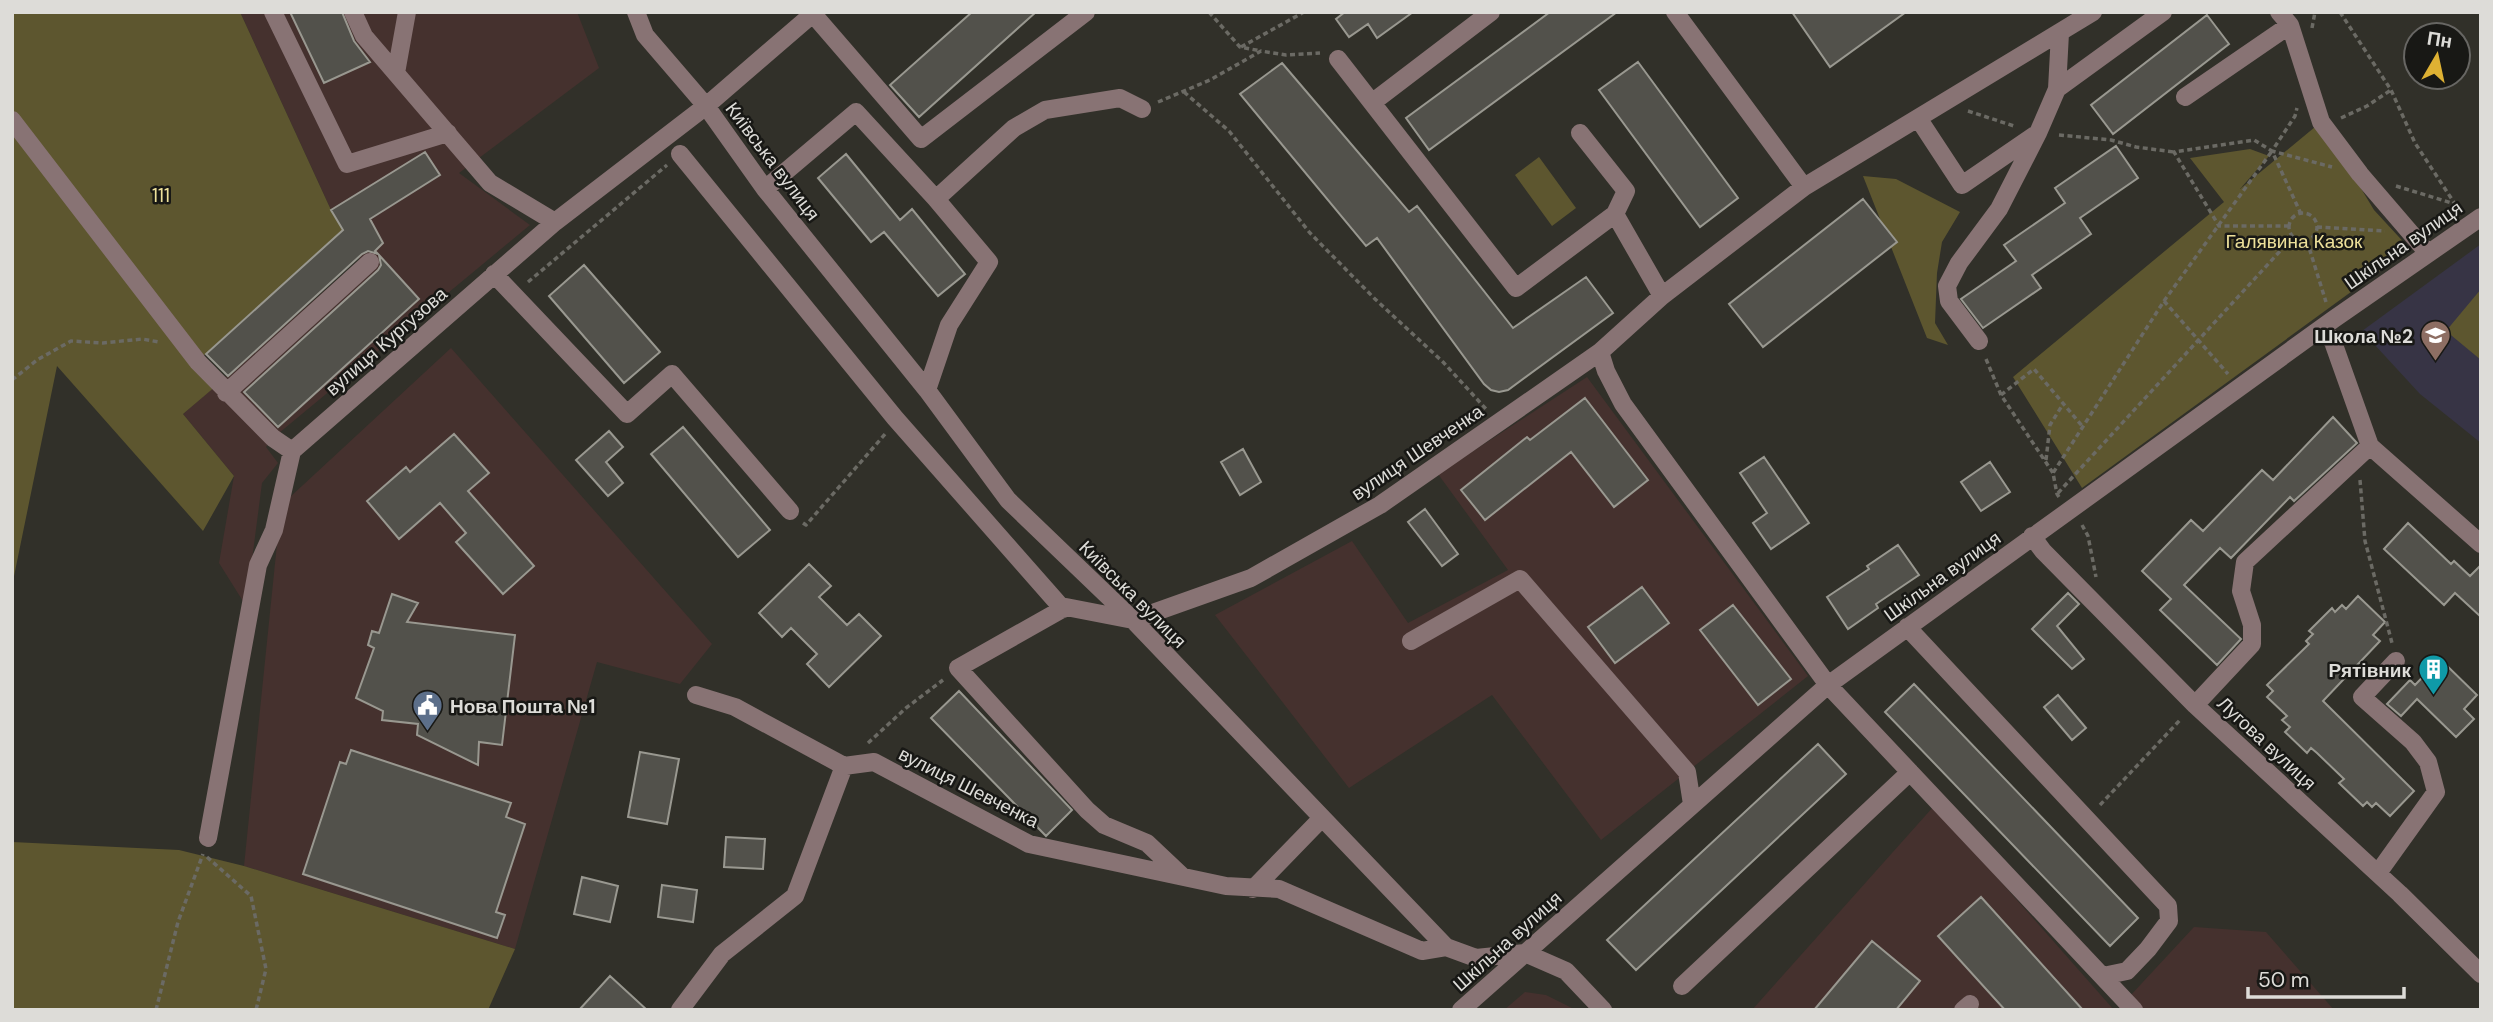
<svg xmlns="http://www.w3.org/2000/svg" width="2493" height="1022" viewBox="0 0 2493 1022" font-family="'DM Sans',sans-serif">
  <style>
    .industrial { fill: #45312e }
    .education { fill: #373445 }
    .green { fill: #5d562f }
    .building { fill: #52514b; stroke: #999890; stroke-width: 2 }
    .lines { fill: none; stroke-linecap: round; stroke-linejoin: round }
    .path { stroke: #6b6a64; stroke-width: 3.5; stroke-dasharray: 5 3.5; stroke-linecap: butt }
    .minor { stroke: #887374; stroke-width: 18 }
    .labels { text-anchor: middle; stroke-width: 5; stroke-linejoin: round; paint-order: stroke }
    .street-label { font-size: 19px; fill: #dddcd8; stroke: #181815 }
    .park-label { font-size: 19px; fill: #ede09a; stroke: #181815 }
    .poi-label { font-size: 19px; font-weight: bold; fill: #dddcd8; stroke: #181815; text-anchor: end }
  </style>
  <rect width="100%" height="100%" fill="#313029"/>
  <!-- industrial -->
  <path class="industrial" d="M240,12H577L599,68L459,173L530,225L273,438L266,447L278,463L262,483L246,606L219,563L234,476L183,414L360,260L331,210Z
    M451,348L712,644L680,684L597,662L515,949L244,866L277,544L289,498Z
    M1587,377L1808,676L1601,840L1492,695L1349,788L1215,615L1352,541L1408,623L1508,570L1438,474Z
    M1934,806L2114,1010H1752Z
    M2194,927L2266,932L2334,1010H2117Z
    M1525,992L1546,995L1576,1010H1504Z"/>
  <!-- education -->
  <path class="education" d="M2481,244V443L2420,394L2362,331Z"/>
  <!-- green -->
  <path class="green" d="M12,12H240L331,210L343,230L202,357L223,380L183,414L234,476L203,531L57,366L12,586Z
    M2321,122L2374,210L2410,249L2082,488L2013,377L2224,202L2190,158L2250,149L2269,156L2240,189Z
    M1539,157L1576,208L1552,226L1515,175Z
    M1863,176L1896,179L1960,212L1942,242L1937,273L1935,323L1948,345L1927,338Z
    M2481,289V360L2446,331Z
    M12,842L179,850L244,866L515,949L488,1010H12Z"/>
  <!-- building -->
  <path class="building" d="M290,12H342L354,41L370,62L324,83Z
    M972,12H1036L919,117L890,85Z
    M1345,12H1413L1377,38L1368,24L1349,37L1336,19Z
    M1550,12H1617L1429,150L1406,118Z
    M1792,12H1906L1830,67Z
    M2207,15L2229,44L2113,134L2091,105Z
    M1638,62L1738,198L1700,227L1599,90Z
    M1282,63L1409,212L1417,206L1513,328L1586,277L1613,313L1508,390L1499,392L1491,390L1484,384L1377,238L1366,246L1240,94Z
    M2116,146L2138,178L2080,218L2091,234L2032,275L2041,288L1983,328L1961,299L2016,261L2004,245L2065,203L2055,188Z
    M425,152L440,175L370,219L383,243L375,251L378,254L368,251L362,254L228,376L206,354L343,230L331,210Z
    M846,154L900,220L912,209L965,274L938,296L884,232L871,242L818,178Z
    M1863,199L1897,242L1763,347L1729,304Z
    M379,255L419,299L278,427L244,392L378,270L381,265Z
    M584,265L660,352L624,383L549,296Z
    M1585,398L1648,480L1614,507L1571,452L1485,520L1461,490L1527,437L1530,440Z
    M2333,417L2357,443L2294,501L2290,497L2231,558L2220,548L2184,585L2241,639L2217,665L2160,610L2171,599L2142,571L2191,520L2203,531L2262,470L2273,480Z
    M683,427L770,530L738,557L651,454Z
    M609,431L623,447L606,462L623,483L608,496L576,460Z
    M454,434L489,473L468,491L534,566L503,594L456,542L466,533L440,503L399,539L367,501L406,467L410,472Z
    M1243,449L1261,482L1240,495L1221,462Z
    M1764,457L1809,523L1771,549L1753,523L1767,513L1740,473Z
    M1990,462L2010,492L1981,511L1961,482Z
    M1425,509L1458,554L1442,566L1408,522Z
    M2408,523L2451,564L2454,561L2470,576L2481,565V617L2455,593L2444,605L2384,549Z
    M1898,545L1919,575L1876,604L1878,608L1848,629L1827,597L1869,569L1867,566Z
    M809,564L831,586L819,597L847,625L859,614L881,636L829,687L807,664L817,654L791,628L782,637L759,613Z
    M1642,587L1669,623L1615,663L1588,627Z
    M2068,593L2079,604L2057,626L2084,659L2072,669L2032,629Z
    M392,594L418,603L407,622L515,635L502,745L479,742L478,765L417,735L418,724L382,720L383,711L356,698L374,648L368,645L372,631L379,633Z
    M2358,596L2385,622L2373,635L2380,641L2323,701L2414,791L2390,816L2376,803L2372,807L2367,802L2363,806L2339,783L2344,779L2317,753L2311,748L2307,753L2285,732L2290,727L2282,720L2287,716L2267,697L2273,691L2267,685L2309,644L2306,641L2313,634L2309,631L2332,608L2335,612L2342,605L2346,609Z
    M1733,605L1791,679L1758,705L1700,630Z
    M2440,659L2477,695L2464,709L2474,719L2456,737L2417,699L2401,716L2387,704L2410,680L2415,685Z
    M1914,684L2138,918L2110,946L1885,712Z
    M959,691L1072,810L1046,836L931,718Z
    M2058,695L2086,728L2072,740L2044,707Z
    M1818,744L1846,774L1636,970L1607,940Z
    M351,750L511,803L506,817L525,824L496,912L505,915L497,938L303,874L340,762L346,764Z
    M640,752L679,759L667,824L628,817Z
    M726,837L765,839L763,869L724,867Z
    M582,877L618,886L610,922L574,914Z
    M662,885L697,890L693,922L658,917Z
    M1981,897L2083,1010H2005L1938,936Z
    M1872,941L1920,981L1896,1010H1814Z
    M610,976L647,1010H579Z"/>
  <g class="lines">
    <!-- path -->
    <path class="path" d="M1209,12L1240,47L1261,51
      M2340,12L2391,90L2415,143L2455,204L2461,209
      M2312,28L2315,12
      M1241,47L1304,12
      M1184,92L1229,131L1310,233L1375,299L1443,362L1486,409
      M1158,102L1210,80L1261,51L1286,55L1320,53
      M1968,111L2014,126
      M2341,118L2367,106L2391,90
      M2059,135L2111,140L2136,147L2174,152
      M2396,186L2455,204
      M2289 227a14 14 0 1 1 28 0a14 14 0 1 1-28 0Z
      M2301,214L2272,151L2332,167
      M2289,226H2219L2174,152L2254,140L2272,151L2295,116L2297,108
      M2317,227L2385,231
      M2307,241L2326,302
      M528,282L667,165
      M2164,301L2228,374
      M1986,359L2001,395L2053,473
      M12,380L37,360L71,341L103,343L142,339L159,342
      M2001,395L2034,369L2083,427
      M2046,460L2050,425L2063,404
      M2360,480L2365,541L2392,643
      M2058,493L2293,237
      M2059,497L2057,494L2053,473L2164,301L2272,151
      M803,523L806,525L886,433
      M2082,525L2088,536L2096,577
      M868,743L906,708L943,680
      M2100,805L2181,719
      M207,857L251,896L266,969L256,1010
      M156,1010L178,922L203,854"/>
    <!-- minor -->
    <path class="minor" d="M273,12L347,164L448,133
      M353,12L364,36L490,183L555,222
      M636,12L645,35L706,106L765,189L927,390L1008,500L1133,620L1446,947L1476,958L1525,953L1566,971L1603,1010
      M1675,12L1804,187
      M2093,12L1804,187L1662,296L1600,352L1606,371L1623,404L1828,685L2134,1010
      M2279,12L2290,25L2321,122L2360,174L2427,252
      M813,14L921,139L1086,12
      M1338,59L1516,288L1615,214L1662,296
      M396,73L407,12
      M2057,89L2163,12
      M2185,97L2290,25
      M1373,102L1491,12
      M1918,118L1962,185L2035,135
      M12,120L198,362L273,438L292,451
      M1580,133L1626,191L1615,214
      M680,154L895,418L1063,609
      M765,189L856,112L936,199L989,262L949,325L927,390
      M936,199L1014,128L1045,110L1120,98L1142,109
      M494,274L627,414L672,374L790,511
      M1979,341L1949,301L1947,286L1959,263L1999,209L2038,133L2057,89L2060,33
      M226,393L370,262
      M2370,446L2481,544
      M2032,536L2043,551L2195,705L2400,894L2481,974
      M1907,627L2168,906L2169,921L2148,949L2127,971L2103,976
      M1411,641L1520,579L1687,772L1692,804
      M696,695L735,707L844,766
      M2195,705L2252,644V625L2241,591L2245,562L2370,446L2333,342L2323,327
      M208,838L258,565L274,530L292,451L555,222L706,106L815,12
      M2378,873L2436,792L2428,762L2413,742L2362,697L2396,661
      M1182,876L1147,843L1104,825L1087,810L958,668L1066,607L1133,620L1251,578L1380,505L1600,352
      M1253,889L1321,819
      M1682,986L1910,772
      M680,1010L722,954L795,896L844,766L874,762L1029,844L1226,886L1279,889L1422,951L1446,947
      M1461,1010L1828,685L2334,319L2481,217
      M1963,1010L1970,1004"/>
  </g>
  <!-- icons -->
  <defs>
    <symbol id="school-pin" viewBox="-11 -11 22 30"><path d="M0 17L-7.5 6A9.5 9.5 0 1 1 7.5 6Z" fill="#8d6e63" stroke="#181815"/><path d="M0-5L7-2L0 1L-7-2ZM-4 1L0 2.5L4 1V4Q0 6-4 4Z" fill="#fff"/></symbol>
    <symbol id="building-pin" viewBox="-11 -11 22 30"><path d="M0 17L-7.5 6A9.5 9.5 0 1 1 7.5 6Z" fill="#0f9aa8" stroke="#181815"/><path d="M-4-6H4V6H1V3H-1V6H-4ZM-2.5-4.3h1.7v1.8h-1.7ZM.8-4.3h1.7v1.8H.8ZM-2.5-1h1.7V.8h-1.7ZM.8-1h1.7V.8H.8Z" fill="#fff"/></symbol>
    <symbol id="civic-pin" viewBox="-11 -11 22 30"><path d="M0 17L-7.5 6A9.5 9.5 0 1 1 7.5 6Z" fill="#5c6f8a" stroke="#181815"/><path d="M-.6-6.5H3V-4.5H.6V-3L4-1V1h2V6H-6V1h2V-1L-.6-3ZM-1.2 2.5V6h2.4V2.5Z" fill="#fff"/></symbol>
  </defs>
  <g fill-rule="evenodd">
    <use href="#school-pin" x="2418" y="318" width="35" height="47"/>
    <use href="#building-pin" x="2416" y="652" width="35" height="47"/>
    <use href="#civic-pin" x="410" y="688" width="35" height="47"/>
  </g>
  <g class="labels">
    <!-- street labels -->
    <g class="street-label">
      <text transform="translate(773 161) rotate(53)" y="7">Київська вулиця</text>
      <text transform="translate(2403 245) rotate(-35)" y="7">Шкільна вулиця</text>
      <text transform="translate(386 341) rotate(-41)" y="7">вулиця Кургузова</text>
      <text transform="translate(1417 452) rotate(-34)" y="7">вулиця Шевченка</text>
      <text transform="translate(1942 576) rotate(-36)" y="7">Шкільна вулиця</text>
      <text transform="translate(1133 594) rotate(45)" y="7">Київська вулиця</text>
      <text transform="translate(2267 743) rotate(43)" y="7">Лугова вулиця</text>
      <text transform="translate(969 787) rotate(27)" y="7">вулиця Шевченка</text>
      <text transform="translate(1507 941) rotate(-42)" y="7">Шкільна вулиця</text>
    </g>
    <!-- park labels -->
    <g class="park-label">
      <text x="161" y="202">111</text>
      <text x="2294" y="248">Галявина Казок</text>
    </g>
    <!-- poi labels -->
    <g class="poi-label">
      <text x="2413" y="343">Школа №2</text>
      <text x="2411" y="677">Рятівник</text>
      <text x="450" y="713" text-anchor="start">Нова Пошта №1</text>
    </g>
  </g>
  <!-- border -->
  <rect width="2493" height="1022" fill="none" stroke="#dddcd8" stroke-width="28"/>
  <!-- north arrow -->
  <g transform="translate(2437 56) rotate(9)"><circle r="33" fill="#181815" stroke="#676663" stroke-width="2"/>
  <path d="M0-5L12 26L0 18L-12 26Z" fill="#deb133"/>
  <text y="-10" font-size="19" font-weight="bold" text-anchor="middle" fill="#dddcd8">Пн</text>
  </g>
  <!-- scale -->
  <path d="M2248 987v10h156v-10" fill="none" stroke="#dddcd8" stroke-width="3.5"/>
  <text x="2258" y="987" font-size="21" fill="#dddcd8" stroke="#181815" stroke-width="5" paint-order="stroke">50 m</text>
</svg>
